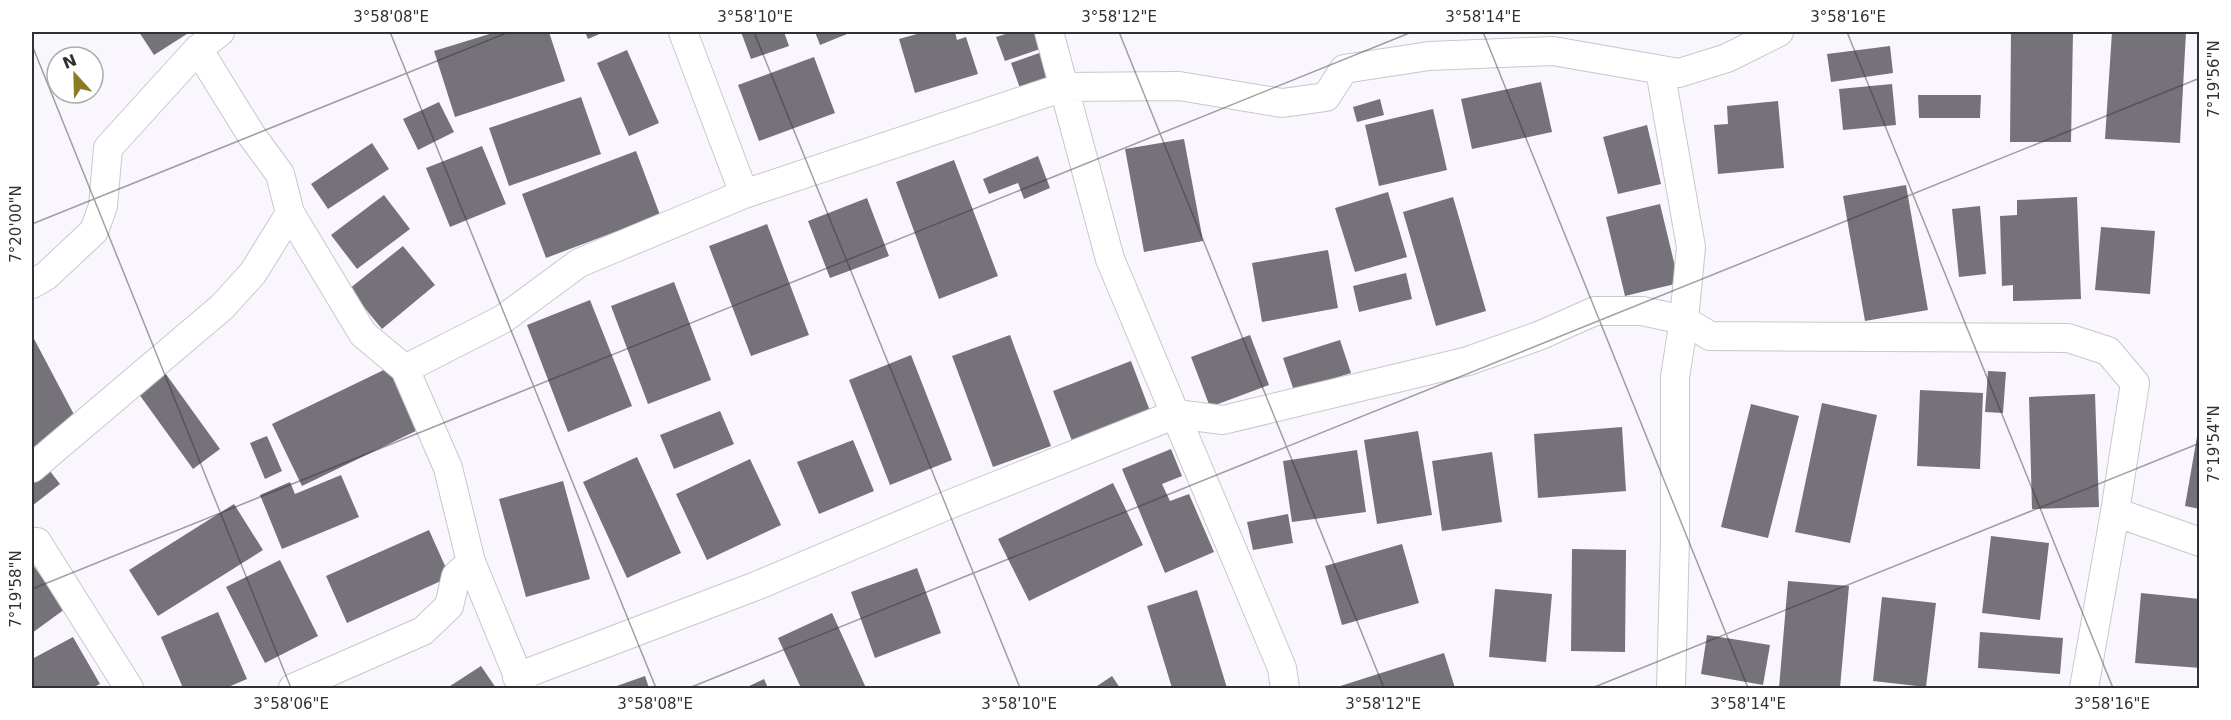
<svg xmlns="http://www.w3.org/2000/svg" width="2231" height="720" viewBox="0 0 2231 720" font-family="'DejaVu Sans',sans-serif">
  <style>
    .building { fill: #767279 }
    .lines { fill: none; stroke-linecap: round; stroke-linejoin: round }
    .street-casing { stroke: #cac6cd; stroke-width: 30 }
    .street { stroke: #fff; stroke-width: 28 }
    .ticks { fill: none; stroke: #313033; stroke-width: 1.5; stroke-opacity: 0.45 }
    .neatline { fill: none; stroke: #313033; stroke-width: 2 }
    .ticks-label { font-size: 15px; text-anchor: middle; fill: #313033 }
  </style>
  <rect width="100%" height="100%" fill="#faf6fd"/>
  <!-- building -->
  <path class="building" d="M139,32H190L154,55Z
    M496,32H549L565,81L455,117L434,51Z
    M585,32H604L588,39Z
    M741,32H784L789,46L751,59Z
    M815,32H852L820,45Z
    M924,32H955L957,40L966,37L978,74L915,93L899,39Z
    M1012,32H1034L1040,49L1005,61L996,37Z
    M2011,32H2073L2071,142H2010Z
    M2112,32H2186L2180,143L2105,139Z
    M1890,46L1893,73L1831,82L1827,54Z
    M627,50L659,123L629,136L597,63Z
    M1042,52L1052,80L1021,91L1011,63Z
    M814,57L835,113L759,141L738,85Z
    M1541,82L1552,132L1472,149L1461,99Z
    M1892,84L1896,125L1843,130L1839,89Z
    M1918,95H1981L1980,118H1919Z
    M581,97L601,154L509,186L489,128Z
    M1380,99L1384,115L1357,122L1353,107Z
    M1778,101L1784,168L1718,174L1714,125L1728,124L1727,106Z
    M439,102L454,132L418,150L403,119Z
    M1433,109L1447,170L1379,186L1365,125Z
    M1647,125L1661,184L1618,194L1603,137Z
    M1184,139L1203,241L1144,252L1125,149Z
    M372,143L389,169L328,209L311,184Z
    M482,146L506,204L450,227L426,168Z
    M636,151L660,215L546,258L522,194Z
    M1038,156L1050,188L1024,199L1018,183L989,194L983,179Z
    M954,160L998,276L939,299L896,182Z
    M1906,185L1928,310L1865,321L1843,196Z
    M1388,192L1407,257L1355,272L1335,208Z
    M384,195L410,229L357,269L331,235Z
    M1453,197L1486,311L1436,326L1403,212Z
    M2077,197L2081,299L2013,301V285L2002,286L2000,216L2017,215V200Z
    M867,198L889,256L830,278L808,221Z
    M1660,204L1679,283L1625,296L1606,217Z
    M1980,206L1986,274L1959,277L1952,209Z
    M767,224L809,335L751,356L709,246Z
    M2101,227L2155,231L2150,294L2095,290Z
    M403,246L435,285L382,329L349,289Z
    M1328,250L1338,308L1262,322L1252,263Z
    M1406,273L1412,299L1359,312L1353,286Z
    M674,282L711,380L648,404L611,306Z
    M590,300L632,406L568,432L527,325Z
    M32,335L79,424L32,450Z
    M1010,335L1051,446L993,467L952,356Z
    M1250,335L1269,385L1210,407L1191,357Z
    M1340,340L1351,373L1294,391L1283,358Z
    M911,355L952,460L890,485L849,380Z
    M1131,361L1150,411L1072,441L1053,391Z
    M392,366L422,428L302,486L272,424Z
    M163,370L220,449L193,469L136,390Z
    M1988,371L2006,372L2003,413L1985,412Z
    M1920,390L1983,393L1980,469L1917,466Z
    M2095,394L2099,507L2032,509L2029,397Z
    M1822,403L1877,415L1850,543L1795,532Z
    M1751,404L1799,416L1768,538L1721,527Z
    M720,411L734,444L674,469L660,435Z
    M1622,427L1626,491L1538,498L1534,434Z
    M1418,431L1432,515L1377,524L1364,440Z
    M2198,431H2200V509L2185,506Z
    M267,436L282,471L265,479L250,443Z
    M853,440L874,491L819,514L797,462Z
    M1171,449L1182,476L1162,484L1170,501L1189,494L1214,552L1165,573L1122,469Z
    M1357,450L1366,512L1292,522L1283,461Z
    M1492,452L1502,522L1442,531L1432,461Z
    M637,457L681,553L627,578L583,482Z
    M750,459L781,525L707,560L676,494Z
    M43,462L60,484L32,506V471Z
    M341,475L359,517L282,549L260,495L290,482L295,494Z
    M563,481L590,579L526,597L499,499Z
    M1113,483L1143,545L1029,601L998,539Z
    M234,504L263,550L158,616L129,570Z
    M1288,514L1293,543L1253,550L1247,522Z
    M429,530L450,577L347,623L326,576Z
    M1991,536L2049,543L2040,620L1982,613Z
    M1402,544L1419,603L1342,625L1325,566Z
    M1572,549L1626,550L1625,652L1571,651Z
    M280,560L318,636L265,663L226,587Z
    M33,565L65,609L32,633V566Z
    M917,568L941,633L875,658L851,592Z
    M1788,581L1849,586L1840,688H1779Z
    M1495,589L1552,594L1546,662L1489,657Z
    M1197,590L1227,688H1172L1147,606Z
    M2141,593L2200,599V668L2135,663Z
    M1882,597L1936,603L1926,687L1873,681Z
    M218,612L247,679L226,688H183L161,637Z
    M832,613L866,688H801L778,638Z
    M1980,632L2063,638L2060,674L1978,668Z
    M1707,635L1770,645L1763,685L1701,674Z
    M73,637L100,684L92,688H32V659Z
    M1444,653L1455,688H1334Z
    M481,666L496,688H447Z
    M645,676L649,688H611Z
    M1112,676L1120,688H1094Z
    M764,679L768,688H745Z"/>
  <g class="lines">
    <defs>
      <path id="street" d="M683,32L744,194
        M1049,32L1110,259L1282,668L1285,688
        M198,49L252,136L280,174L290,213L363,334L405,369L448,468L471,562L523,688
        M1660,70L1691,247L1684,320L1675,377V540L1671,688
        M32,284L46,276L94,231L103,206L108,148L198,49L220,32
        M405,369L503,319L579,263L744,194L1064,87L1179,86L1282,103L1326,97L1344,69L1429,56L1553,51L1679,73L1727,58L1779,32
        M32,468L222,307L253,273L290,213
        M2115,512L2200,542
        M32,542H37L129,688
        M517,677L756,586L948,505L1176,414L1223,420L1468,361L1541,335L1595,311H1642L1684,320L1710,336L2068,338L2108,351L2135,383L2115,512L2084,688
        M293,688L423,631L449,606L456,576L471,562"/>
    </defs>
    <!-- street casing -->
    <use href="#street" class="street-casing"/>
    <!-- street -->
    <use href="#street" class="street"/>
  </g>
  <!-- ticks -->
  <path class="ticks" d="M390,32L656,688M754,32L1020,688M1119,32L1384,688M1483,32L1748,688M1847,32L2113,688M32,45L291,688M32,224L509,32M32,589L1412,32M689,688L2200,78M1592,688L2200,443"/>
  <!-- border -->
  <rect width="2231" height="720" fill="none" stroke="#ffffff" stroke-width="66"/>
  <!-- north arrow -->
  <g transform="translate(75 75) rotate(338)"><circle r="28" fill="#ffffff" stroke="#adacad" stroke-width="1.5"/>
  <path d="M0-4.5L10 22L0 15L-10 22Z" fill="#8b7c22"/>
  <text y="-9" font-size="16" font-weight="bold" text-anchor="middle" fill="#313033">N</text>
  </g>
  <rect x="33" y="33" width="2165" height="654" class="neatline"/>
  <g class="ticks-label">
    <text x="391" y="22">3°58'08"E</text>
    <text x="755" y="22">3°58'10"E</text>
    <text x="1119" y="22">3°58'12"E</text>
    <text x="1483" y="22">3°58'14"E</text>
    <text x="1848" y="22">3°58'16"E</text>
    <text transform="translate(2214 79) rotate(-90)" y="5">7°19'56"N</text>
    <text transform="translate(16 224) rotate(-90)" y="5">7°20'00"N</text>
    <text transform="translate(2214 444) rotate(-90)" y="5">7°19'54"N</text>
    <text transform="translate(16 589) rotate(-90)" y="5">7°19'58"N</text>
    <text x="291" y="709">3°58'06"E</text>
    <text x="655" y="709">3°58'08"E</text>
    <text x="1019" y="709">3°58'10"E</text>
    <text x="1383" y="709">3°58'12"E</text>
    <text x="1748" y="709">3°58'14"E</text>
    <text x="2112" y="709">3°58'16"E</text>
  </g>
</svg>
